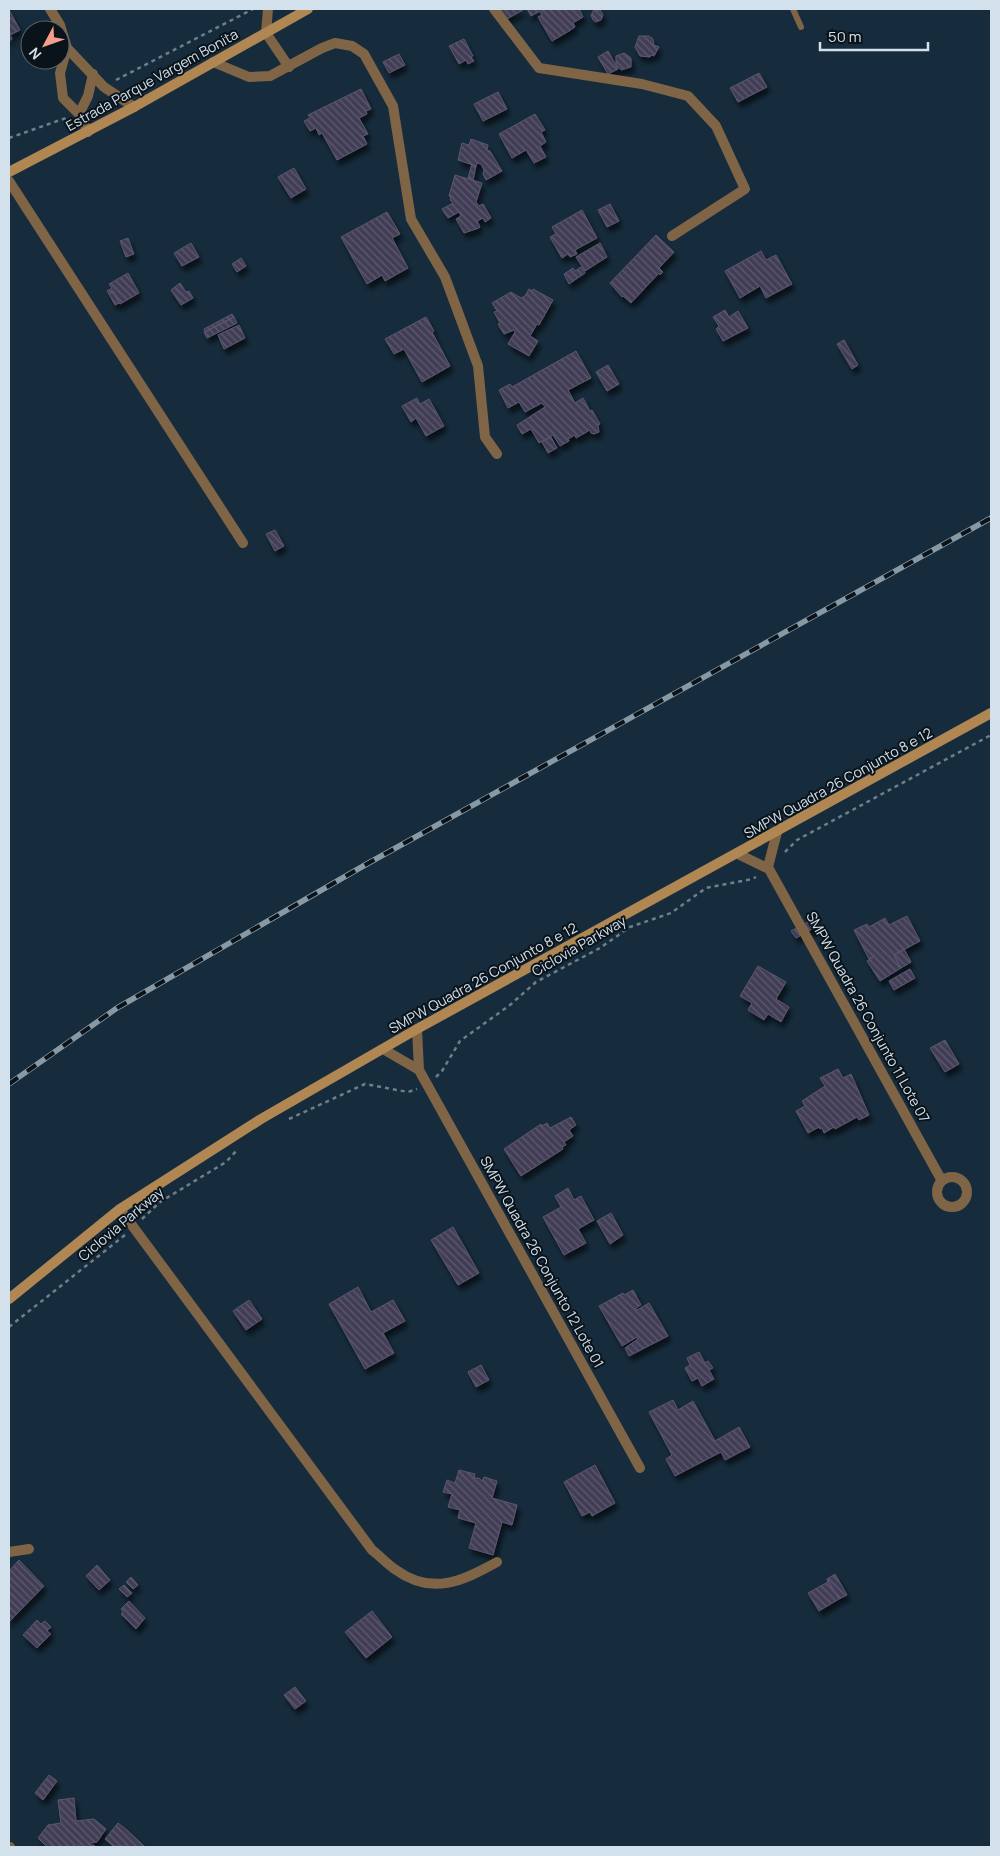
<svg xmlns="http://www.w3.org/2000/svg" width="1000" height="1856" viewBox="0 0 1000 1856" font-family="Manrope,sans-serif">
  <style>
    .building { fill: url(#building-back-hatch); stroke: #5b5670; filter: url(#shadow) }
    .lines { fill: none; stroke-linecap: round; stroke-linejoin: round }
    .path { stroke: #6c7f8c; stroke-width: 2.5; stroke-dasharray: 4 4; stroke-linecap: butt }
    .lane { stroke: #7f6546; stroke-width: 6 }
    .street { stroke: #7f6546; stroke-width: 10 }
    .secondary { stroke: #b08653; stroke-width: 10 }
    .rail-casing { stroke: #8899a6; stroke-width: 5.5 }
    .rail { stroke: #0a131a; stroke-width: 4; stroke-dasharray: 11; stroke-linecap: butt }
    .labels { text-anchor: middle; stroke-width: 4; stroke-linejoin: round; paint-order: stroke }
    .street-label { font-size: 14px; fill: #d3e1ec; stroke: #0a131a }
  </style>
  <defs>
    <pattern id="building-back-hatch" width="6" height="6" patternUnits="userSpaceOnUse" patternTransform="scale(1.25)"><rect width="6" height="6" fill="#433e56"/><path d="M-1 5l2 2M0 0l6 6M5-1l2 2" fill="none" stroke="#5d5a6e"/></pattern>
    <filter id="shadow"><feDropShadow dx="3" dy="5.5" stdDeviation="2.5" flood-color="#0009"/></filter>
  </defs>
  <rect width="100%" height="100%" fill="#162c3c"/>
  <!-- building -->
  <path class="building" d="M499,9H522L523,10L505,20Z
    M527,9H579L583,17L573,23L575,27L569,31L552,41L538,17L542,15L540,11L531,16Z
    M9,10L20,30L10,35L12,39L9,41Z
    M594,10H600L603,15L601,20L596,22L593,20L591,15Z
    M639,36H649L653,39L654,45L659,47L654,56L651,55L650,57L640,56L635,47Z
    M464,39L473,56L471,57L474,61L468,64L466,60L459,64L449,46Z
    M608,51L618,69L608,74L598,57Z
    M624,53L631,58V67L621,70L616,65V56Z
    M399,54L405,65L389,73L383,62Z
    M759,73L767,87L738,102L730,88Z
    M361,89L371,109L366,111L367,114L359,118L368,134L363,136L367,144L337,160L322,133L319,135L316,128L310,131L304,121L310,118L308,115Z
    M498,92L507,109L483,121L474,104Z
    M535,114L545,130L541,132L546,142L540,146L546,157L534,163L526,150L512,158L499,134Z
    M471,139L488,145L487,150L490,151L502,171L486,180L483,174L484,170L481,164L477,163L476,166L458,160L462,143L469,145Z
    M472,164L476,166L473,180L468,178Z
    M294,168L306,189L291,198L278,177Z
    M455,175L482,183L476,202L479,206L483,204L491,218L485,222L483,218L477,221L480,227L479,228L464,233L456,219L461,216L459,212L448,218L442,209L453,203L450,200L451,197L449,196Z
    M610,204L619,221L607,227L598,210Z
    M582,210L597,238L575,250L577,254L570,257L568,254L562,258L550,237L556,234L552,227Z
    M387,212L400,234L392,238L408,268L385,281L382,275L367,284L341,237Z
    M656,235L674,252L659,268L663,272L660,275L659,273L631,303L623,296L622,297L610,283Z
    M128,238L134,254L126,257L120,241Z
    M191,243L199,257L182,266L174,253Z
    M600,243L607,257L585,271L576,257Z
    M761,251L766,260L776,255L792,284L766,298L760,286L740,298L725,271Z
    M241,258L246,266L237,272L232,264Z
    M581,267L585,273L569,284L564,274L573,268L575,271Z
    M128,273L139,293L120,304L113,291L109,294L107,291L112,288L109,284Z
    M180,283L186,292L189,291L193,298L181,305L171,290Z
    M529,289L532,291L533,289L553,300L539,325L537,324L530,336L538,341L529,356L508,344L515,332L514,330L504,334L498,324L500,323L494,312L497,311L492,303L511,292L521,298L525,296Z
    M113,291L119,303L115,305L109,294Z
    M725,310L729,317L738,311L748,328L723,341L716,329L719,326L713,317Z
    M232,314L234,317L205,332L204,329Z
    M234,317L237,323L207,338L204,332Z
    M426,317L434,331L432,332L450,366L422,382L404,349L394,354L385,339Z
    M239,325L245,338L224,349L218,335Z
    M844,340L858,365L852,369L837,344Z
    M576,351L591,378L568,390L575,403L583,398L590,411L592,410L600,424L598,425L599,432L594,434L591,433L590,430L576,438L575,435L568,439L569,441L560,446L553,435L539,443L531,429L522,434L517,425L545,407L542,403L525,412L519,402L508,408L499,390L510,384L512,387Z
    M608,365L619,384L607,391L596,372Z
    M417,398L420,404L429,399L444,426L426,436L416,418L411,422L402,406Z
    M551,437L557,448L548,453L542,442Z
    M275,530L284,546L275,551L266,534Z
    M907,916L920,941L894,955L901,968L880,981L867,961L873,957L869,959L854,930L867,924L869,927L885,918L889,925Z
    M815,918L819,925L796,938L791,931Z
    M904,949L911,962L901,968L894,955Z
    M758,966L786,982L776,999L789,1007L781,1022L768,1014L764,1020L748,1010L752,1003L740,996Z
    M910,969L915,978L894,990L889,981Z
    M945,1040L959,1064L945,1072L930,1048Z
    M838,1069L843,1078L851,1074L869,1115L859,1120L857,1117L835,1129L834,1127L824,1133L822,1128L820,1129L819,1127L808,1133L796,1111L805,1106L802,1101L825,1086L820,1078Z
    M571,1117L576,1125L569,1130L573,1136L564,1142L566,1145L562,1147L563,1149L521,1176L504,1149L541,1124L542,1126L547,1123L550,1128Z
    M568,1188L574,1200L581,1196L594,1220L578,1229L586,1243L564,1255L543,1217L561,1207L555,1196Z
    M611,1213L623,1235L610,1244L597,1221Z
    M453,1227L479,1273L458,1285L431,1240Z
    M358,1287L371,1312L393,1300L405,1321L383,1333L394,1353L365,1369L329,1304Z
    M633,1290L641,1305L636,1308L637,1310L649,1303L668,1336L629,1356L625,1348L638,1339L637,1337L622,1346L599,1306L623,1293L624,1295Z
    M249,1300L262,1319L246,1330L233,1311Z
    M699,1352L705,1363L708,1361L713,1368L709,1370L714,1379L702,1386L698,1378L692,1381L685,1368L690,1365L687,1358Z
    M481,1365L489,1380L476,1387L468,1372Z
    M673,1400L678,1410L693,1401L715,1441L739,1427L750,1447L725,1460L721,1452L675,1476L666,1459L672,1455L649,1412Z
    M595,1465L615,1503L592,1516L590,1512L582,1516L564,1482Z
    M459,1470L475,1474L474,1478H479L482,1481L484,1477L497,1481L492,1498L517,1505L512,1525L502,1522L493,1555L469,1548L476,1523L458,1518L460,1510L448,1507L452,1494L443,1492L447,1480L455,1483Z
    M19,1560L44,1586L9,1622V1571Z
    M97,1565L110,1580L99,1590L86,1576Z
    M835,1574L847,1595L839,1599L827,1579Z
    M131,1577L138,1585L133,1589L126,1582Z
    M827,1579L839,1599L819,1611L808,1593L828,1582Z
    M124,1585L132,1593L127,1597L119,1589Z
    M129,1601L145,1618L136,1629L121,1614L123,1612L121,1609Z
    M372,1611L392,1637L366,1658L345,1632Z
    M37,1620L41,1624L45,1621L51,1627L47,1631L51,1634L37,1648L23,1635Z
    M295,1687L306,1701L295,1709L284,1695Z
    M49,1775L57,1781L43,1800L35,1793Z
    M74,1798L76,1821L94,1819L106,1829L97,1842L90,1843V1845H94V1847H78L79,1845H73V1847H47L38,1838L48,1825L61,1823L58,1800Z
    M118,1823L127,1830L145,1847L113,1846L105,1839Z"/>
  <g class="lines">
    <!-- path -->
    <path class="path" d="M116,80L253,9
      M9,138L66,118
      M785,852L797,840L991,735
      M436,1077L442,1071L460,1041L510,1005L536,982L600,948L630,927L671,913L706,888L752,879L756,877
      M289,1119L365,1084L408,1092L417,1089
      M142,1219L160,1202L226,1162L238,1149
      M9,1327L125,1235"/>
    <!-- lane -->
    <path class="lane" d="M793,9L801,27"/>
    <!-- street -->
    <path class="street" d="M50,9L60,25L67,48L60,73L63,98L79,114L88,132
      M268,9L266,33L289,67
      M494,9L539,68L642,84L688,96L716,126L745,189L672,236
      M67,48L104,87L134,107
      M213,62L249,77L270,76L322,48L335,43L352,46L364,54L393,106L411,219L445,277L478,366L485,437L497,454
      M79,114L88,96L93,74
      M9,181L243,543
      M738,854L769,869L942,1181
      M768,867L777,832
      M417,1029L419,1070L640,1468
      M383,1049L419,1070
      M937 1192a15 15 0 1 1 30 0a15 15 0 1 1-30 0Z
      M120,1209L372,1550C380,1556 387,1564 396,1570C432,1596 463,1581 497,1562
      M9,1552L29,1549
      M9,1847H10"/>
    <!-- secondary -->
    <path class="secondary" d="M9,172L134,107L308,9
      M9,1299L120,1209L261,1119L417,1029L991,713"/>
    <defs>
      <path id="rail" d="M9,1084L117,1008L365,865L991,518"/>
    </defs>
    <!-- rail casing -->
    <use href="#rail" class="rail-casing"/>
    <!-- rail -->
    <use href="#rail" class="rail"/>
  </g>
  <g class="labels">
    <!-- street labels -->
    <g class="street-label">
      <text transform="translate(152 80) rotate(-29)" y="5">Estrada Parque Vargem Bonita</text>
      <text transform="translate(838 783) rotate(-29)" y="5">SMPW Quadra 26 Conjunto 8 e 12</text>
      <text transform="translate(579 946) rotate(-30)" y="5">Ciclovia Parkway</text>
      <text transform="translate(483 978) rotate(-29)" y="5">SMPW Quadra 26 Conjunto 8 e 12</text>
      <text transform="translate(868 1017) rotate(61)" y="5">SMPW Quadra 26 Conjunto 11 Lote 07</text>
      <text transform="translate(121 1224) rotate(-40)" y="5">Ciclovia Parkway</text>
      <text transform="translate(542 1262) rotate(61)" y="5">SMPW Quadra 26 Conjunto 12 Lote 01</text>
    </g>
  </g>
  <!-- border -->
  <rect width="1000" height="1856" fill="none" stroke="#d3e1ec" stroke-width="20"/>
  <!-- north arrow -->
  <g transform="translate(45 45) rotate(229)"><circle r="24" fill="#0a131a" stroke="#5a656e"/>
  <path d="M0-4L9 19L0 12L-9 19Z" fill="#f49d8b"/>
  <text y="-8" font-size="14" font-weight="bold" text-anchor="middle" fill="#d3e1ec">N</text>
  </g>
  <!-- scale -->
  <path d="M820 42v8h108v-8" fill="none" stroke="#d3e1ec" stroke-width="2.5"/>
  <text x="828" y="42" font-size="15" fill="#d3e1ec" stroke="#0a131a" stroke-width="4" paint-order="stroke">50 m</text>
</svg>
